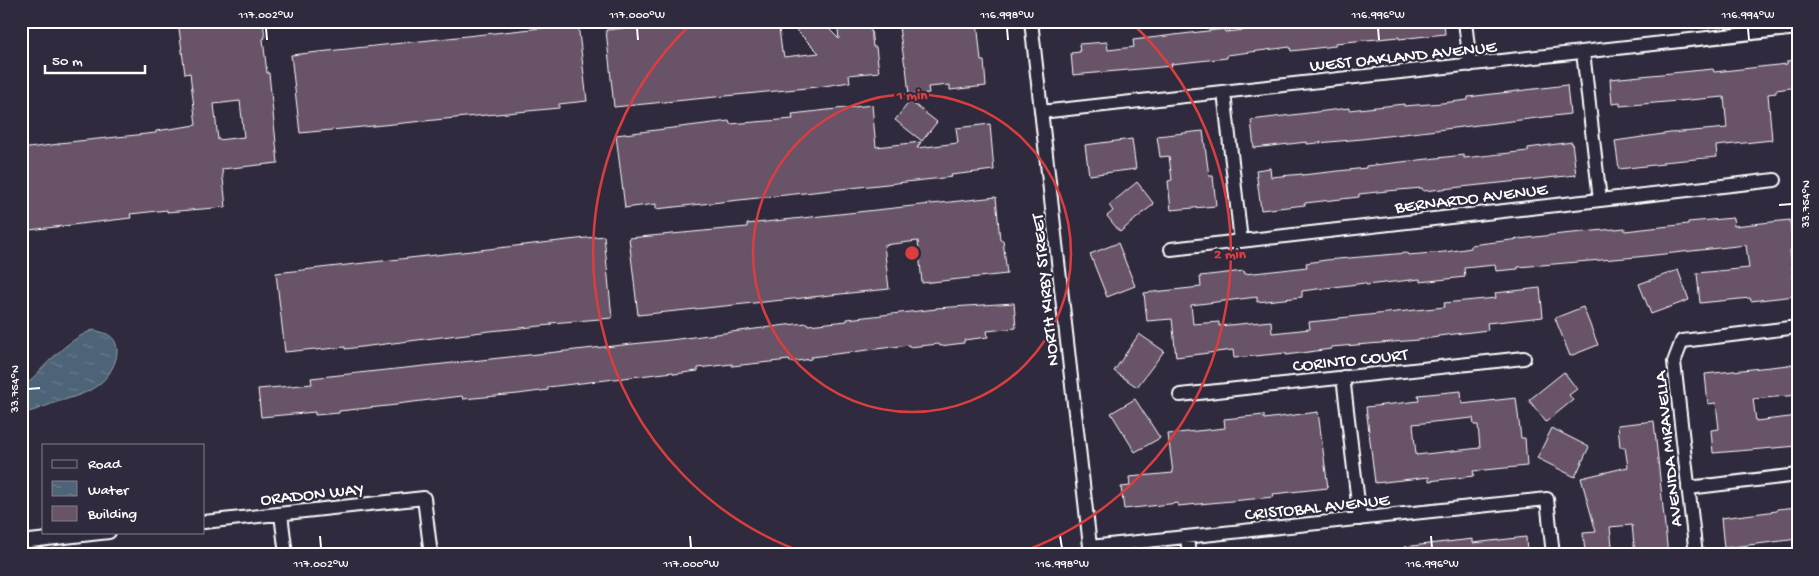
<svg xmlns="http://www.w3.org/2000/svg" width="1819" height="576" viewBox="0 0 1819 576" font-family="'Gochi Hand',sans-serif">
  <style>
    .water { fill: url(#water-ripples); stroke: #95a2ae }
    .building { fill: #695367; stroke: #fff; fill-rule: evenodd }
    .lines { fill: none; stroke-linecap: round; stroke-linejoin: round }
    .minor-casing { stroke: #fff; stroke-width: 16 }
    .minor { stroke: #2f2a3d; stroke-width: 12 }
    .ticks { fill: none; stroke: #fff; stroke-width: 2 }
    .ring { fill: none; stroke: #da3e3e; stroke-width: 2.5 }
    .labels { text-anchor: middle; stroke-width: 4.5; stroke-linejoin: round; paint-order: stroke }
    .street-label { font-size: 18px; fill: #fff; stroke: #2f2a3d }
    .centre { fill: #da3e3e; stroke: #2f2a3d; stroke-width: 2.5 }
    .ring-label { font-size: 15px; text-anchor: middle; font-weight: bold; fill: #da3e3e; stroke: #2f2a3d; stroke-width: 4.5; stroke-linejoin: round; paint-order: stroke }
    .neatline { fill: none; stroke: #fff; stroke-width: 2 }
    .ticks-label { font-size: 12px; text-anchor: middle; fill: #fff }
  </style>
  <defs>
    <pattern id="water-ripples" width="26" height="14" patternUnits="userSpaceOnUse" patternTransform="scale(1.25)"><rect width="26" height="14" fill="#4e6478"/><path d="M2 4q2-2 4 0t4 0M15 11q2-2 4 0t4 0" fill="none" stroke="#697b8c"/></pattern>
  </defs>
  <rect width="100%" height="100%" fill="#2f2a3d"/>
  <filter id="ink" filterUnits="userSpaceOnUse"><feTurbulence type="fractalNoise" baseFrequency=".02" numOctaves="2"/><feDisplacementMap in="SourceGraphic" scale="10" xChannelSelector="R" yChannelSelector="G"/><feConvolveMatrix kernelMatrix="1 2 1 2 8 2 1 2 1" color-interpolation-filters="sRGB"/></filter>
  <g filter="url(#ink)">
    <!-- water -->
    <path class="water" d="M93,330C106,333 116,335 117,350C117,359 114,365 110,372C97,392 76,396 54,403C43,407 33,412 21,413V388L25,386C45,366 66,340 93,330Z"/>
    <!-- building -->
    <path class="building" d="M178,21H263L265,38L263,39L267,73H269L278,163L222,169L226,207L167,212V210L130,214L131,218L21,231V149L59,144V143L156,133V131L196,125L190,73L185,74ZM240,101L244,137L218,140L214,104Z
      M693,21H778L782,52H783L784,57L819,53L787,21H821L839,39L837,21H870L873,47H876L879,72L849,75L850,82L817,87L614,107L606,30Z
      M898,21H977L981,61H984L986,86L950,90V85L928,87L929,93L909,95L906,66H905Z
      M1296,21H1444L1445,34L1399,39V37L1335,43V46L1291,51L1290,47L1227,55V58L1171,64L1172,66L1073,75L1071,53L1080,52L1079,44L1107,42L1108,50L1134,47L1133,40L1224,29L1225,32L1263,28V23Z
      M578,24L587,101L559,104V108L300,133L291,55Z
      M1798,60V87L1776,90V93L1768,94L1772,140L1716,146L1717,157L1663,162V164L1619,169L1615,141L1670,133L1727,128L1724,97L1620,106V103L1612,104L1610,79L1713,69L1714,72L1787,64V61Z
      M1567,85L1570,114L1362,139L1307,144V142L1254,148L1251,120L1349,108V110L1404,104V106L1442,103L1468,100V97Z
      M910,101L937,122L922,141L895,120Z
      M872,105L876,147L921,142L917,148L958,143L956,128L990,124L994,170L951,175L952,177L656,209V204L625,208L616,135L729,121L730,124L793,119L792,114Z
      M1203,131L1209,176H1213L1216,206L1171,210L1168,181L1172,180L1169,156L1160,157L1157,136Z
      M1132,139L1136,169L1089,175L1085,145Z
      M1572,142L1576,175L1423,191L1422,188L1387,191L1359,194V197L1305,203V205L1261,210L1256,170L1270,168L1271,177L1302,174V175L1366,168V166L1419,160L1464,155V158L1528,151V148Z
      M1137,182L1154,204L1120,232L1107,216L1113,211L1109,205Z
      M996,197L1000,240H1003L1007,274L922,283L918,241L884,245L889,289L638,315L629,238L747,227V224Z
      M1733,218L1734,226L1790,220L1793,250H1790L1795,296L1751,301L1750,298L1700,303L1697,273L1749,268L1746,245L1637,257L1518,267V269L1496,271L1495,265L1464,268L1465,277L1420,282V279L1366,285L1365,283L1302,291V297L1257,302V297L1191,305L1193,324L1219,322V326L1271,321L1272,333L1310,329L1309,322L1339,319V318L1445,307L1444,303L1496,298L1495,293L1540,288L1543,317L1487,323L1488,330L1438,336V337L1418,340L1331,347V349L1286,355V353L1234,358L1233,350L1176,357L1172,319L1147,321L1144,293L1201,287L1200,276L1244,271L1245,274L1282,270L1307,267L1306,263L1326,260L1407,253L1408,255L1445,252L1471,248V245L1552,235L1625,228V231L1688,224V222Z
      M604,236L612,318L551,323V325L490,331L345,349V347L316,350L315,349L285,352L276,273Z
      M1118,243L1135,286L1107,297L1090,254Z
      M1678,270L1689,300L1651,314L1639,284Z
      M1014,303L1016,328L987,331L988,337L964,340V343L940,346L939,344L909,347V345L811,357V359L790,362L789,360L732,366V364L698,368V371L674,374L673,372L548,387V390L518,394L463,399L462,396L397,404V405L339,411V413L315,415V412L261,417L258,389L312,384L311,378L670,340L786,325L807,323L808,325L847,321V319L936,309V308Z
      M1583,307L1598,345L1570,356L1555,318Z
      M1139,334L1164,351L1137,387L1114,371Z
      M1798,364V395L1753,399L1756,421L1798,416V446L1713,453L1711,430L1719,429L1716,403L1708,404L1705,374Z
      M1564,372L1577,389L1569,395L1573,400L1546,422L1529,400Z
      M1461,391L1462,404L1516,398L1521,438H1525L1527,466L1473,471L1474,476L1429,481V477L1375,483L1366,407L1419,401L1418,395ZM1473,418L1474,425H1478L1480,448L1416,455L1413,424Z
      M1135,399L1160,438L1135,452L1111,413Z
      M1318,412L1328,488L1273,494L1274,497L1178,506V503L1124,509L1121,487L1130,486L1129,477L1173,473L1168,434L1225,428L1224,419L1264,415V419Z
      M1654,421L1668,555H1635L1632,525L1610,527L1613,555H1594V551L1585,552L1583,533L1596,532L1581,478L1628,467L1625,447H1620L1618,425Z
      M1552,428L1589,447L1575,477L1537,458Z
      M1798,507V539L1724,548L1721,518L1777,511V509Z
      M1526,537L1527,555H1405V547L1428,544L1473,539V543Z"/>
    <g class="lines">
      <defs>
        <path id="minor" d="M1031,21L1091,555
          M1465,21L1470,65
          M1583,52L1600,200
          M1224,92L1241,241
          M1041,112L1798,28
          M1171,249L1775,180
          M1343,377L1360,519
          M1180,395L1524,358
          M1688,488L1798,475
          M281,514L286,555
          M204,522L424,498L431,555
          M1187,537L1189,555
          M21,542L109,532
          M1090,547L1547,499L1553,555
          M1696,555L1674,362L1682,341L1798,327"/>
      </defs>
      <!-- minor casing -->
      <use href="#minor" class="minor-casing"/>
      <!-- minor -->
      <use href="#minor" class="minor"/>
    </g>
  </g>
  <!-- ticks -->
  <path class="ticks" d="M266,28L267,40M637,28L638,40M1007,28L1008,40M1378,28L1379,40M1748,28L1749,40M1779,205L1792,204M28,389L40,388M320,536L321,548M690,536L691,548M1060,536L1062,548M1431,536L1432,548"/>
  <!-- distance rings -->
  <g class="ring">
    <circle cx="912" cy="253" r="159"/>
    <path d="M811 555A318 318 0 0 1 693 22M1131 22A318 318 0 0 1 1013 555"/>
  </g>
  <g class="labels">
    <!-- street labels -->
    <g class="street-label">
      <text transform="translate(1403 55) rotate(-6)" y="6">WEST OAKLAND AVENUE</text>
      <text transform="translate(1471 197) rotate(-7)" y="6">BERNARDO AVENUE</text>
      <text transform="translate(1044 290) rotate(-96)" y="6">NORTH KIRBY STREET</text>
      <text transform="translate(1350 359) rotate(-6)" y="6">CORINTO COURT</text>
      <text transform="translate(1667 449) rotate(-96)" y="6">AVENIDA MIRAVELLA</text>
      <text transform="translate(312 493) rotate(-6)" y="6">ORADON WAY</text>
      <text transform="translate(1317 506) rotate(-6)" y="6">CRISTOBAL AVENUE</text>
    </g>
  </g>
  <circle cx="912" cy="253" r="8" class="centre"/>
  <g class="ring-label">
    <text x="912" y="99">1 min</text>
    <text x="1230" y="258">2 min</text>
  </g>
  <!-- margin -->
  <rect width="1819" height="576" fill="none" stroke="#2f2a3d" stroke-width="55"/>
  <!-- legend -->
  <rect x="42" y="444" width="162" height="90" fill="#2f2a3d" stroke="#827f8b"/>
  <rect x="52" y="460" width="25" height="8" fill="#2f2a3d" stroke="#827f8b"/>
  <text x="88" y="468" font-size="15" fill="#ffffff">Road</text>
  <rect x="52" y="481" width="25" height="15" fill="url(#water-ripples)" stroke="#827f8b"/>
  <text x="88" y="494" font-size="15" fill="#ffffff">Water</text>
  <rect x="52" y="506" width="25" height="15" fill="#695367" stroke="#827f8b"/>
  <text x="88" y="518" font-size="15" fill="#ffffff">Building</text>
  <!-- scale -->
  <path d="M45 65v8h100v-8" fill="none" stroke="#ffffff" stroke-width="2.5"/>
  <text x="52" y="65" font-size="15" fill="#ffffff" stroke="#2f2a3d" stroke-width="4" paint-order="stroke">50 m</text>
  <rect x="28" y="28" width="1764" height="520" class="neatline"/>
  <g class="ticks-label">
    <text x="266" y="18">117.002°W</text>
    <text x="637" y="18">117.000°W</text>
    <text x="1007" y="18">116.998°W</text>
    <text x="1378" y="18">116.996°W</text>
    <text x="1748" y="18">116.994°W</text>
    <text transform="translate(1805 204) rotate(-90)" y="4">33.754°N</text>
    <text transform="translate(14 389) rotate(-90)" y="4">33.754°N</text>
    <text x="321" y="567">117.002°W</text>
    <text x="691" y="567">117.000°W</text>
    <text x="1062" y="567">116.998°W</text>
    <text x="1432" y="567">116.996°W</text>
  </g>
</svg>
